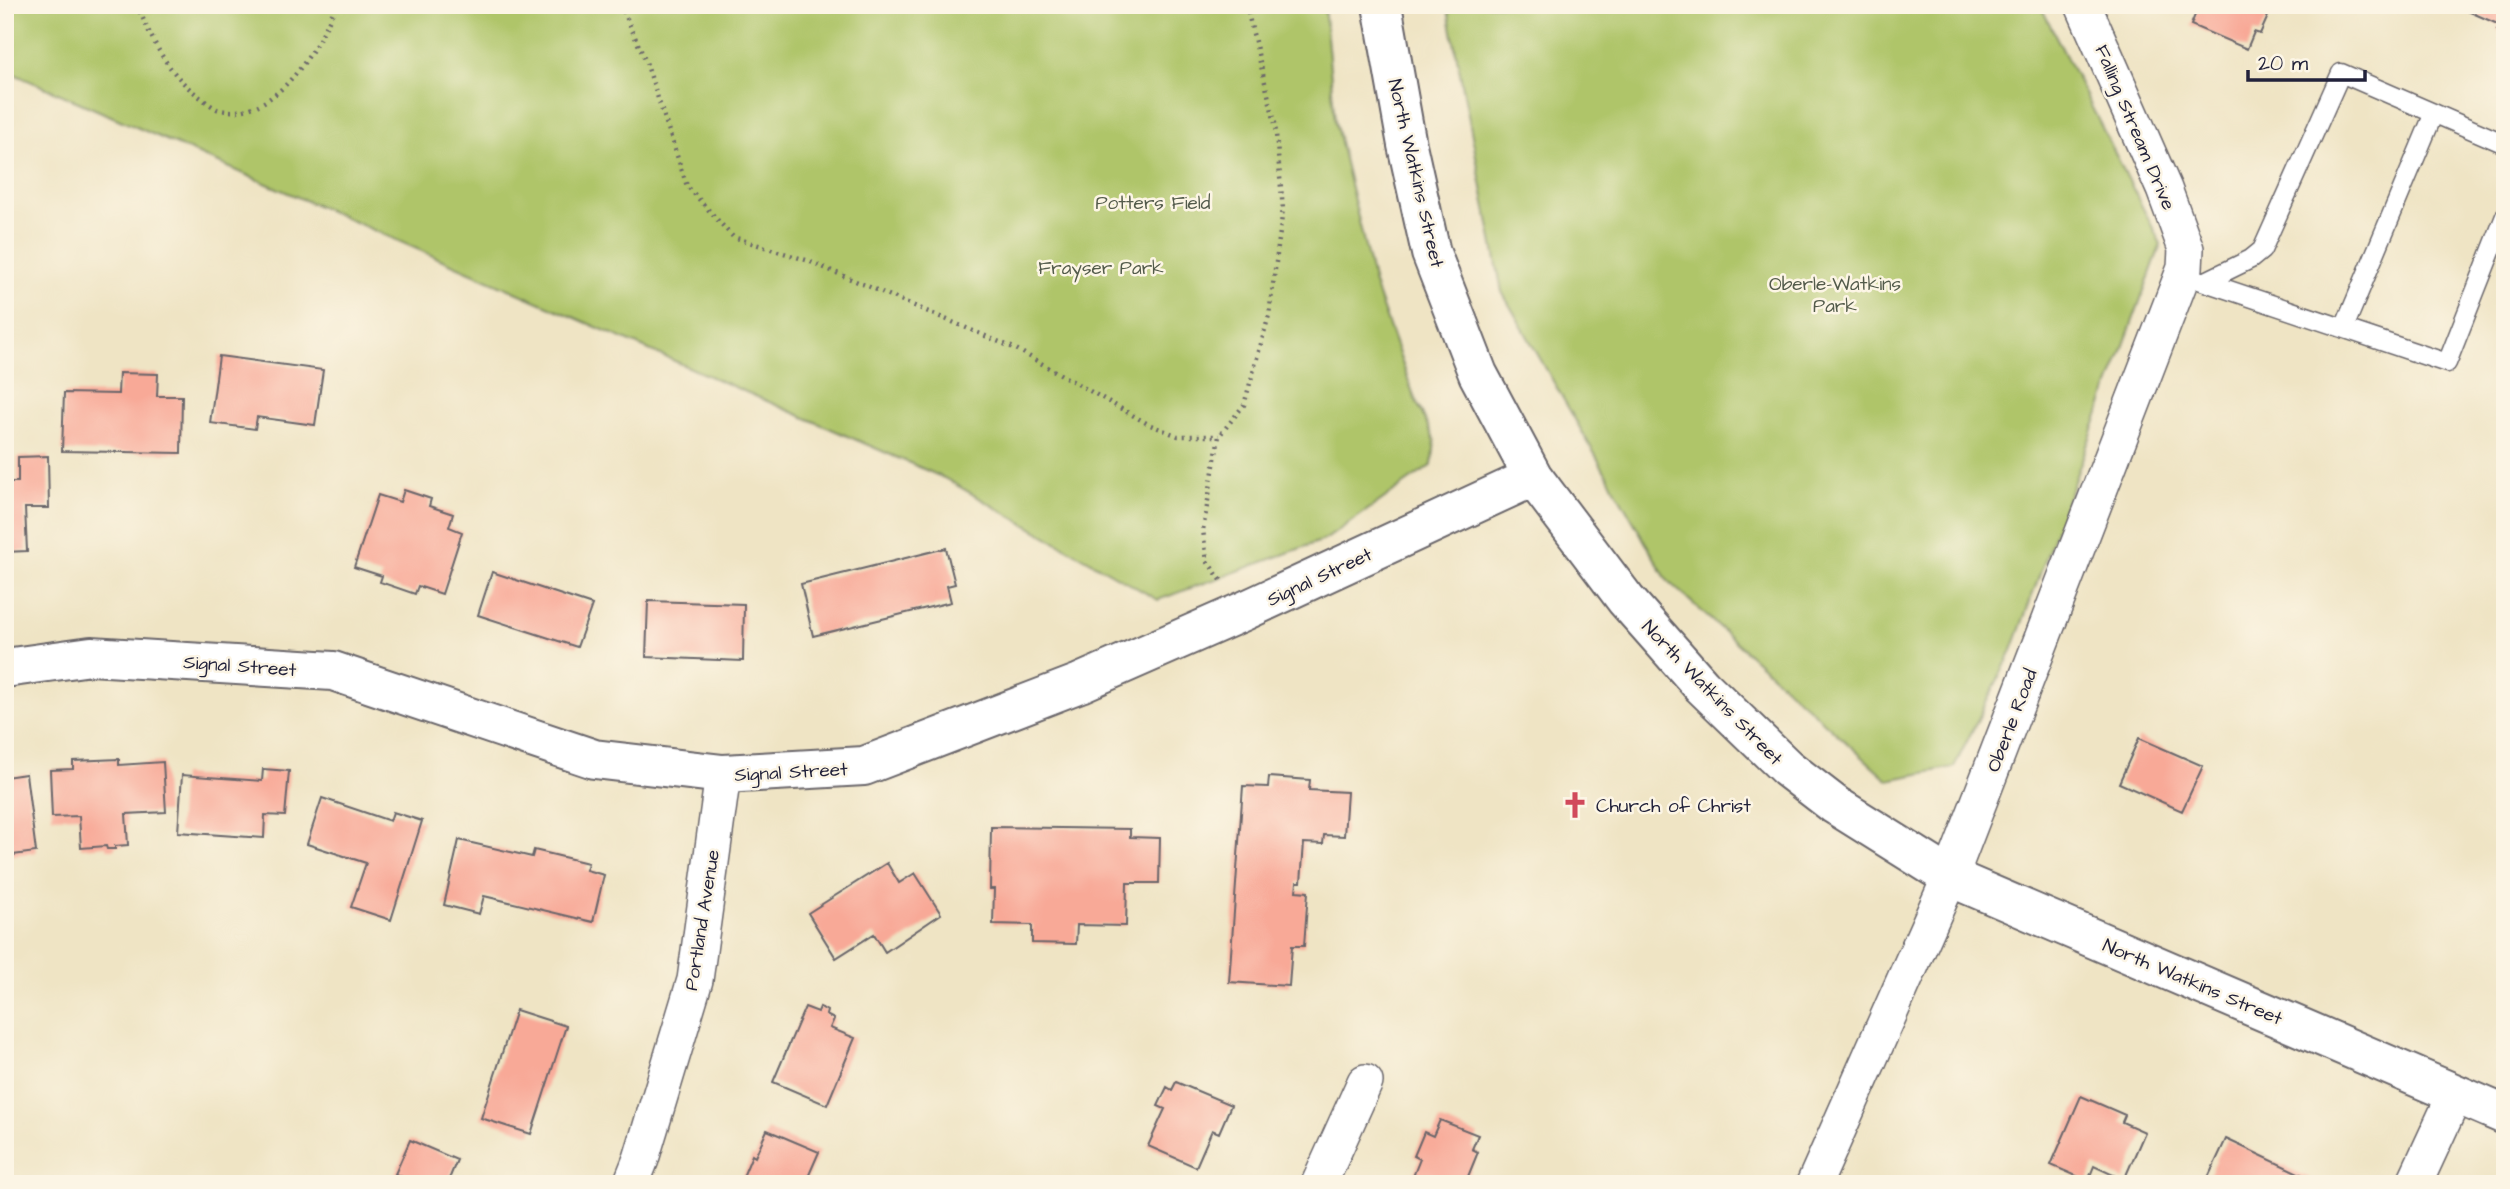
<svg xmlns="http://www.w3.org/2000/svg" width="2510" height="1189" viewBox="0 0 2510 1189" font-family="'Architects Daughter',sans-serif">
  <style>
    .green { fill: #afc569; stroke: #687452; stroke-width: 2 }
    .building { fill: #f8a997 }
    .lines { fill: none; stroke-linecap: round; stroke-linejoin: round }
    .lane-casing { stroke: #6a666b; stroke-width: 21 }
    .street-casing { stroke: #6a666b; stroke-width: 38 }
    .secondary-casing { stroke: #6a666b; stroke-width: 42 }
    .path { stroke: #6a666b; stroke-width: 4.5; stroke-dasharray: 2 5; stroke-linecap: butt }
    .lane { stroke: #fff; stroke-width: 18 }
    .street { stroke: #fff; stroke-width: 35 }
    .secondary { stroke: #fff; stroke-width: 38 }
    .labels { text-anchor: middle; stroke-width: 5; stroke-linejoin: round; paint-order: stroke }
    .street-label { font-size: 19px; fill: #22223b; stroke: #fcf5e5 }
    .park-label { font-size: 19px; fill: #535b4b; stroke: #fcf5e5 }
    .poi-label { font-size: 19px; fill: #22223b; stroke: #fcf5e5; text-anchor: start }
  </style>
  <rect width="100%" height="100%" fill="#fcf5e5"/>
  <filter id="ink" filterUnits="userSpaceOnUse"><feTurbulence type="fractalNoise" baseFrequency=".0143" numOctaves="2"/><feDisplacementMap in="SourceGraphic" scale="14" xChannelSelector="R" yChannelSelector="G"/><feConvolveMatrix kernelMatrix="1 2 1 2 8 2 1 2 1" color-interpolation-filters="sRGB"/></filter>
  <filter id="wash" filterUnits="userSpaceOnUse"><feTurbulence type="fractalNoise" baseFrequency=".00686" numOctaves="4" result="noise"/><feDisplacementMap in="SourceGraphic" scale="28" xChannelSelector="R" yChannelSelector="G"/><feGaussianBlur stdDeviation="1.57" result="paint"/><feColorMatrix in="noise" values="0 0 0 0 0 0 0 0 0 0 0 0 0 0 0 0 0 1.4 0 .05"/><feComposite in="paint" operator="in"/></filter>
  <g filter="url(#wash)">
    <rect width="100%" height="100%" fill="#efe4c4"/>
    <!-- green -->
    <path class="green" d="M5,5H1324L1335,121L1374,284L1414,396L1435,441L1432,465L1326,539L1158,600L944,478L5,70Z
      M1447,5H2040L2161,244L2011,653L1954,767L1888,780L1667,580L1502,292Z"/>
    <g id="blocks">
      <!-- building -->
      <path class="building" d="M2199,5H2273L2260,34L2254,32L2247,49L2191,25Z
        M2454,5H2505V33L2497,30L2500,25Z
        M219,356L323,370L315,425L257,417L255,429L210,423Z
        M119,373L158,374L157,396H182L181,453L62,451L64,393L118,394Z
        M48,456L49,508H25L27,551L5,552V482H18V457Z
        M404,490L431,499L429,506L453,514L449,527L462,532L442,594L418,586L415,594L380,582L382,576L354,567L378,495L400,502Z
        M946,548L955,584L947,586L951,602L813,636L801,584Z
        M492,572L592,605L577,647L478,615Z
        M648,601L744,604L743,661L646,657Z
        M2139,738L2203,766L2182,811L2119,783Z
        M119,759V765L163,762L166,812L126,814L128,845L115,846V849H107L106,846L81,848L79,816L52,817L50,770L73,769V761Z
        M263,769L289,771L285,816L265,815L264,838L178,832L182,775L262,781Z
        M26,774L36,852L5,856V777Z
        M1269,777L1310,780L1309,790L1347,792L1344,836L1324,835L1323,844L1304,843L1301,882H1297L1296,891L1308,892L1304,946H1292L1289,986L1229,982L1243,786L1268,787Z
        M322,798L390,821L393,812L422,821L391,920L351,907L366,863L307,844Z
        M991,827L1130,829V837L1160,838L1159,883H1127L1126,926L1077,925L1076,944L1032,943V925L993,924L994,889H990Z
        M459,840L532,857L534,850L588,863L586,870L604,875L593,922L484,896L479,914L444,905Z
        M887,863L899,883L915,873L941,914L885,952L874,934L836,958L808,913Z
        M805,1007L818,1012L820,1007L827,1011L826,1015L834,1019L830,1028L855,1038L827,1105L773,1082Z
        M516,1010L566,1026L531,1134L481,1118Z
        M1176,1082L1231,1105L1219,1133L1212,1130L1196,1167L1148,1146L1165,1109L1158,1106L1167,1087L1172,1090Z
        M2081,1096L2125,1115L2122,1122L2145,1132L2124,1180L2094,1166L2088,1181L2051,1165Z
        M1440,1120L1478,1135L1472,1149L1478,1152L1465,1184H1410L1420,1159L1414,1156L1424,1132L1433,1136Z
        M767,1130L819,1152L805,1184H740L752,1155L755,1157Z
        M2226,1139L2311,1179L2309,1184H2205Z
        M410,1140L457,1160L447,1184H418L395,1174Z"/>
    </g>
  </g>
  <g filter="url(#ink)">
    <use href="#blocks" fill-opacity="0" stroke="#6a666b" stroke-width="2"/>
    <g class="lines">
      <defs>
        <path id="lane" d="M2199,280L2447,363L2505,216
          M2206,281L2251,259L2262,250L2341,73L2505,144
          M2344,328L2434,113"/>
        <path id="street" d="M631,1184L641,1159L695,980L723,774
          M1319,1184L1365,1082
          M1814,1184L1950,877L2185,268L2186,249L2164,189L2083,5
          M2414,1184L2456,1093"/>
        <path id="secondary" d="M1382,5L1407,145L1431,253L1478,374L1533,477L1626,600L1702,686L1787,768L1835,805L1950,877L2505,1115
          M5,668L91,656L333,671L594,759L723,774L864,766L1080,683L1244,611L1533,477"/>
      </defs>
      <!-- lane casing -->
      <use href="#lane" class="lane-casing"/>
      <!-- street casing -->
      <use href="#street" class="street-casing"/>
      <!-- secondary casing -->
      <use href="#secondary" class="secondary-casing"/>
      <!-- path -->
      <path class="path" d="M137,5C154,44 168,75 204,100C207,103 213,107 217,109C274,125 318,48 336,5
        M621,5L646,62L687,186L733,237L806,260L1016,349L1148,424L1178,436H1219
        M1221,580L1207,561L1203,530L1219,436L1244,405L1269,315L1283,209L1275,123L1246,5"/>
      <!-- lane -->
      <use href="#lane" class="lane"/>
      <!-- street -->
      <use href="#street" class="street"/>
      <!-- secondary -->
      <use href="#secondary" class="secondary"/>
    </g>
  </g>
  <!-- icons -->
  <defs>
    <symbol id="church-bare" viewBox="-9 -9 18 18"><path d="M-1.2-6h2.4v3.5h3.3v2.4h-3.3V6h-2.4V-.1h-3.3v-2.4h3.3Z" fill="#d1495b" stroke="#fcf5e5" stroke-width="2.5" paint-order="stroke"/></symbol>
  </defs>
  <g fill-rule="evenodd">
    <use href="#church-bare" x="1556" y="786" width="38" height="38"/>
  </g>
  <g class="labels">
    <!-- street labels -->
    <g class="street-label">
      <text transform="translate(2136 127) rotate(67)" y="7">Falling Stream Drive</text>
      <text transform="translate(1417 173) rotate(77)" y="7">North Watkins Street</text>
      <text transform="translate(1319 576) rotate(-25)" y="7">Signal Street</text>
      <text transform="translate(240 665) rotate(4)" y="7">Signal Street</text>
      <text transform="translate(1713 692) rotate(46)" y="7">North Watkins Street</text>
      <text transform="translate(2011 720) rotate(-69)" y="7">Oberle Road</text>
      <text transform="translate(791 771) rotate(-3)" y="7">Signal Street</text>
      <text transform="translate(701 920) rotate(-81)" y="7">Portland Avenue</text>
      <text transform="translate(2193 981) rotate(23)" y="7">North Watkins Street</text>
    </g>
    <!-- park labels -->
    <g class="park-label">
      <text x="1153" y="209">Potters Field</text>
      <text x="1101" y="274">Frayser Park</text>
      <text x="1835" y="290">Oberle-Watkins<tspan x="1835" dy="22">Park</tspan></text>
    </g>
    <!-- poi labels -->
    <g class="poi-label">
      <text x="1596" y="812">Church of Christ</text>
    </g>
  </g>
  <!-- margin -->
  <rect width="2510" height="1189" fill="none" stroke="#fcf5e5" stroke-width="28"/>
  <!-- scale -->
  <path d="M2248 70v10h117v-10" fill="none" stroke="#22223b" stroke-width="3.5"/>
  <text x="2258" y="70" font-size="21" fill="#22223b" stroke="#fcf5e5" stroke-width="5" paint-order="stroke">20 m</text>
</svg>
